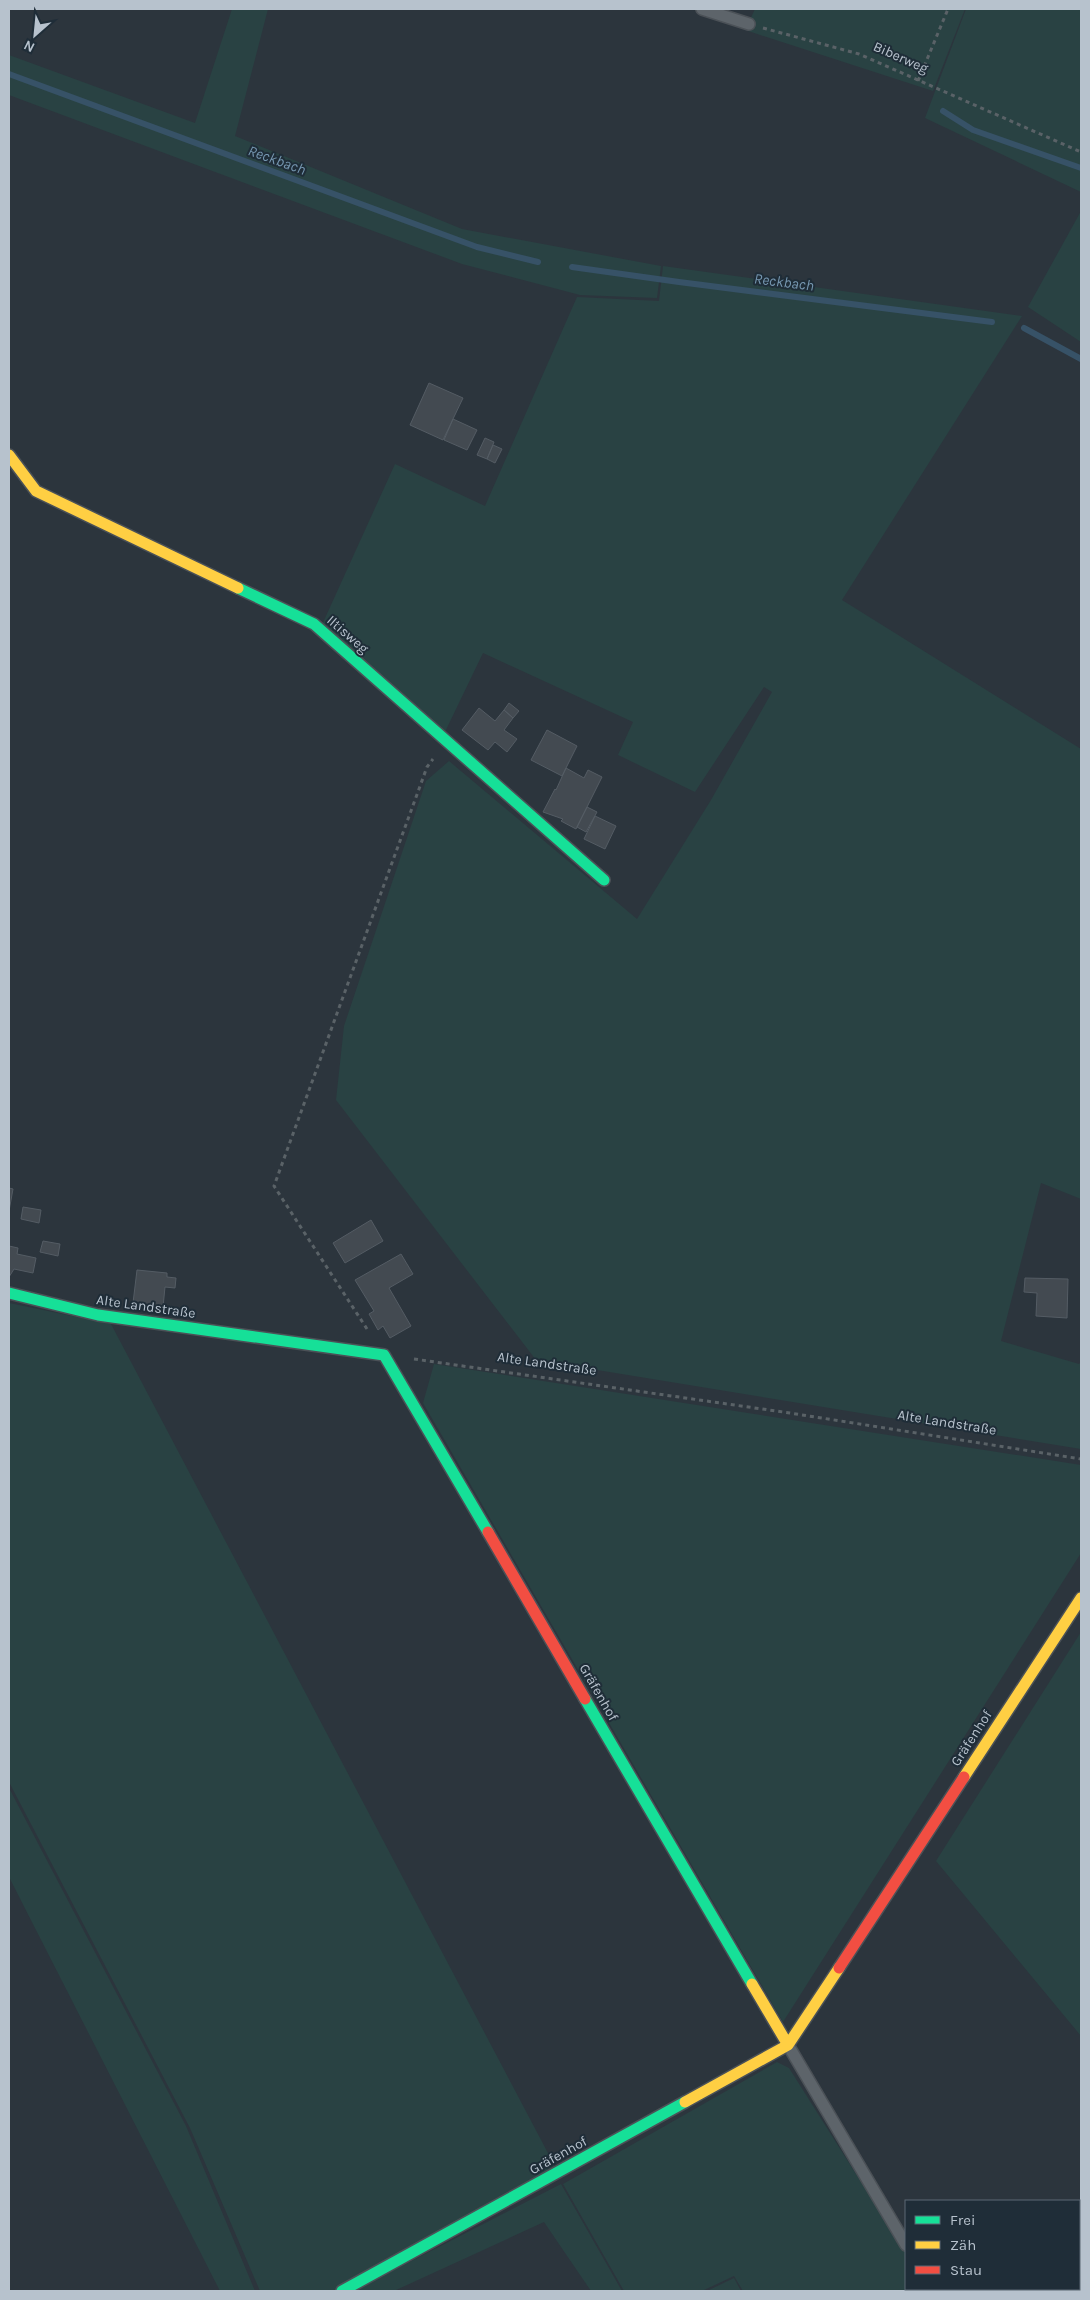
<svg xmlns="http://www.w3.org/2000/svg" width="1090" height="2300" viewBox="0 0 1090 2300" font-family="Karla,sans-serif">
  <style>
    .green { fill: #294243 }
    .lines { fill: none; stroke-linecap: round; stroke-linejoin: round }
    .stream { stroke: #375267; stroke-width: 6 }
    .building { fill: #434a51; stroke: #545c64 }
    .lane-casing { stroke: #4b5157; stroke-width: 14 }
    .fast-casing { stroke: #4b5157; stroke-width: 14 }
    .slow-casing { stroke: #4b5157; stroke-width: 14 }
    .jam-casing { stroke: #4b5157; stroke-width: 14 }
    .path { stroke: #5a6267; stroke-width: 3; stroke-dasharray: 4 4; stroke-linecap: butt }
    .lane { stroke: #5d646a; stroke-width: 11 }
    .fast { stroke: #16e098; stroke-width: 11 }
    .slow { stroke: #ffcf43; stroke-width: 11 }
    .jam { stroke: #f24e42; stroke-width: 11 }
    .labels { text-anchor: middle; stroke-width: 4; stroke-linejoin: round; paint-order: stroke }
    .street-label { font-size: 14px; fill: #b7c2cd; stroke: #1f2d38 }
    .water-label { font-size: 15px; font-style: italic; fill: #7697b1; stroke: #1f2d38 }
  </style>
  <rect width="100%" height="100%" fill="#2c353d"/>
  <!-- green -->
  <path class="green" d="M232,9H268L235,136L462,229L661,266L657,298L580,295L462,264L9,95V55L195,123Z
    M755,9H965L933,91L745,30Z
    M966,9H1081V192L925,118Z
    M1081,211V342L1028,307Z
    M663,266L1022,316L842,600L1081,749V1199L1041,1183L1001,1341L1079,1364L1081,1362V1449L536,1360L336,1100L344,1026L426,781L449,761L637,919L711,800L772,692L764,687L695,792L618,755L633,722L483,653L444,734L321,627L395,464L485,506L577,297L659,301Z
    M9,1303L111,1324L559,2174L335,2291H260L190,2128L9,1782Z
    M434,1364L1081,1465V1553L783,2022L423,1403Z
    M1081,1632V2036L936,1861Z
    M9,1788L186,2126L255,2291H220L9,1877Z
    M777,2062L789,2068L906,2253V2289H916V2291H743L734,2276L702,2291H624L563,2184Z
    M561,2184L622,2291H591L544,2222L394,2291H353Z
    M734,2278L741,2291H707Z"/>
  <g class="lines">
    <!-- stream -->
    <path class="stream" d="M9,74L477,247L538,262
      M943,111L973,130L1081,168
      M572,267L679,282L992,322
      M1024,328L1081,359"/>
  </g>
  <!-- building -->
  <path class="building" d="M429,383L463,398L443,440L410,425Z
    M453,419L477,430L467,450L444,440Z
    M485,438L494,442L487,459L477,455Z
    M493,445L502,449L495,463L487,459Z
    M509,703L519,711L513,718L504,710Z
    M479,708L495,721L504,710L513,718L504,730L517,739L507,752L495,742L488,750L462,730Z
    M547,730L577,746L562,776L531,760Z
    M566,768L584,778L588,770L602,777L576,829L561,821L563,819L543,812L555,789L556,790Z
    M587,807L597,812L586,832L577,827Z
    M595,816L616,826L605,849L584,839Z
    M9,1188L13,1189L9,1211Z
    M23,1207L41,1210L39,1223L21,1219Z
    M371,1220L383,1241L345,1263L333,1243Z
    M43,1241L60,1244L58,1256L40,1252Z
    M9,1246L18,1248L17,1254L36,1258L33,1273L14,1269L9,1277Z
    M401,1254L413,1274L389,1288L411,1326L390,1338L383,1326L378,1330L369,1314L374,1311L355,1280Z
    M137,1270L167,1273V1277L176,1278L175,1288L165,1287L163,1307L133,1303Z
    M1025,1278L1068,1279L1067,1318L1036,1316L1037,1293L1024,1292Z"/>
  <g class="lines">
    <defs>
      <path id="lane" d="M702,9L749,24
        M788,2045L906,2245
        M920,2291V2289"/>
      <path id="fast" d="M238,588L314,624L604,880
        M9,1293L98,1315L384,1355L488,1532
        M585,1699L752,1984
        M342,2291L685,2102"/>
      <path id="slow" d="M9,455L36,491L238,588
        M964,1777L1081,1598
        M752,1984L788,2045
        M685,2102L788,2045L839,1968"/>
      <path id="jam" d="M488,1532L585,1699
        M839,1968L964,1777"/>
    </defs>
    <!-- lane casing -->
    <use href="#lane" class="lane-casing"/>
    <!-- fast casing -->
    <use href="#fast" class="fast-casing"/>
    <!-- slow casing -->
    <use href="#slow" class="slow-casing"/>
    <!-- jam casing -->
    <use href="#jam" class="jam-casing"/>
    <!-- path -->
    <path class="path" d="M763,28L859,54L1081,152
      M918,81L948,9
      M367,1329L274,1186L427,767L433,759
      M414,1359L790,1413L1081,1459"/>
    <!-- lane -->
    <use href="#lane" class="lane"/>
    <!-- fast -->
    <use href="#fast" class="fast"/>
    <!-- slow -->
    <use href="#slow" class="slow"/>
    <!-- jam -->
    <use href="#jam" class="jam"/>
  </g>
  <g class="labels">
    <!-- street labels -->
    <g class="street-label">
      <text transform="translate(901 57) rotate(24)" y="5">Biberweg</text>
      <text transform="translate(348 634) rotate(41)" y="5">Iltisweg</text>
      <text transform="translate(146 1306) rotate(8)" y="5">Alte Landstraße</text>
      <text transform="translate(547 1363) rotate(8)" y="5">Alte Landstraße</text>
      <text transform="translate(947 1422) rotate(9)" y="5">Alte Landstraße</text>
      <text transform="translate(599 1692) rotate(60)" y="5">Gräfenhof</text>
      <text transform="translate(971 1738) rotate(-57)" y="5">Gräfenhof</text>
      <text transform="translate(558 2155) rotate(-29)" y="5">Gräfenhof</text>
    </g>
    <!-- water labels -->
    <g class="water-label">
      <text transform="translate(277 160) rotate(20)" y="5">Reckbach</text>
      <text transform="translate(784 282) rotate(7)" y="5">Reckbach</text>
    </g>
  </g>
  <!-- border -->
  <rect width="1090" height="2300" fill="none" stroke="#b7c2cd" stroke-width="20"/>
  <!-- legend -->
  <rect x="905" y="2200" width="175" height="90" fill="#1f2d38" stroke="#5c6974"/>
  <rect x="915" y="2216" width="25" height="8" fill="#16e098" stroke="#5c6974"/>
  <text x="950" y="2225" font-size="15" fill="#b7c2cd">Frei</text>
  <rect x="915" y="2241" width="25" height="8" fill="#ffcf43" stroke="#5c6974"/>
  <text x="950" y="2250" font-size="15" fill="#b7c2cd">Zäh</text>
  <rect x="915" y="2266" width="25" height="8" fill="#f24e42" stroke="#5c6974"/>
  <text x="950" y="2275" font-size="15" fill="#b7c2cd">Stau</text>
  <!-- north arrow -->
  <g transform="translate(35 35) rotate(207)" stroke="#1f2d38" stroke-width="4" paint-order="stroke">
  <path d="M0-4L9 19L0 12L-9 19Z" fill="#b7c2cd"/>
  <text y="-8" font-size="14" font-weight="bold" text-anchor="middle" fill="#b7c2cd">N</text>
  </g>
</svg>
